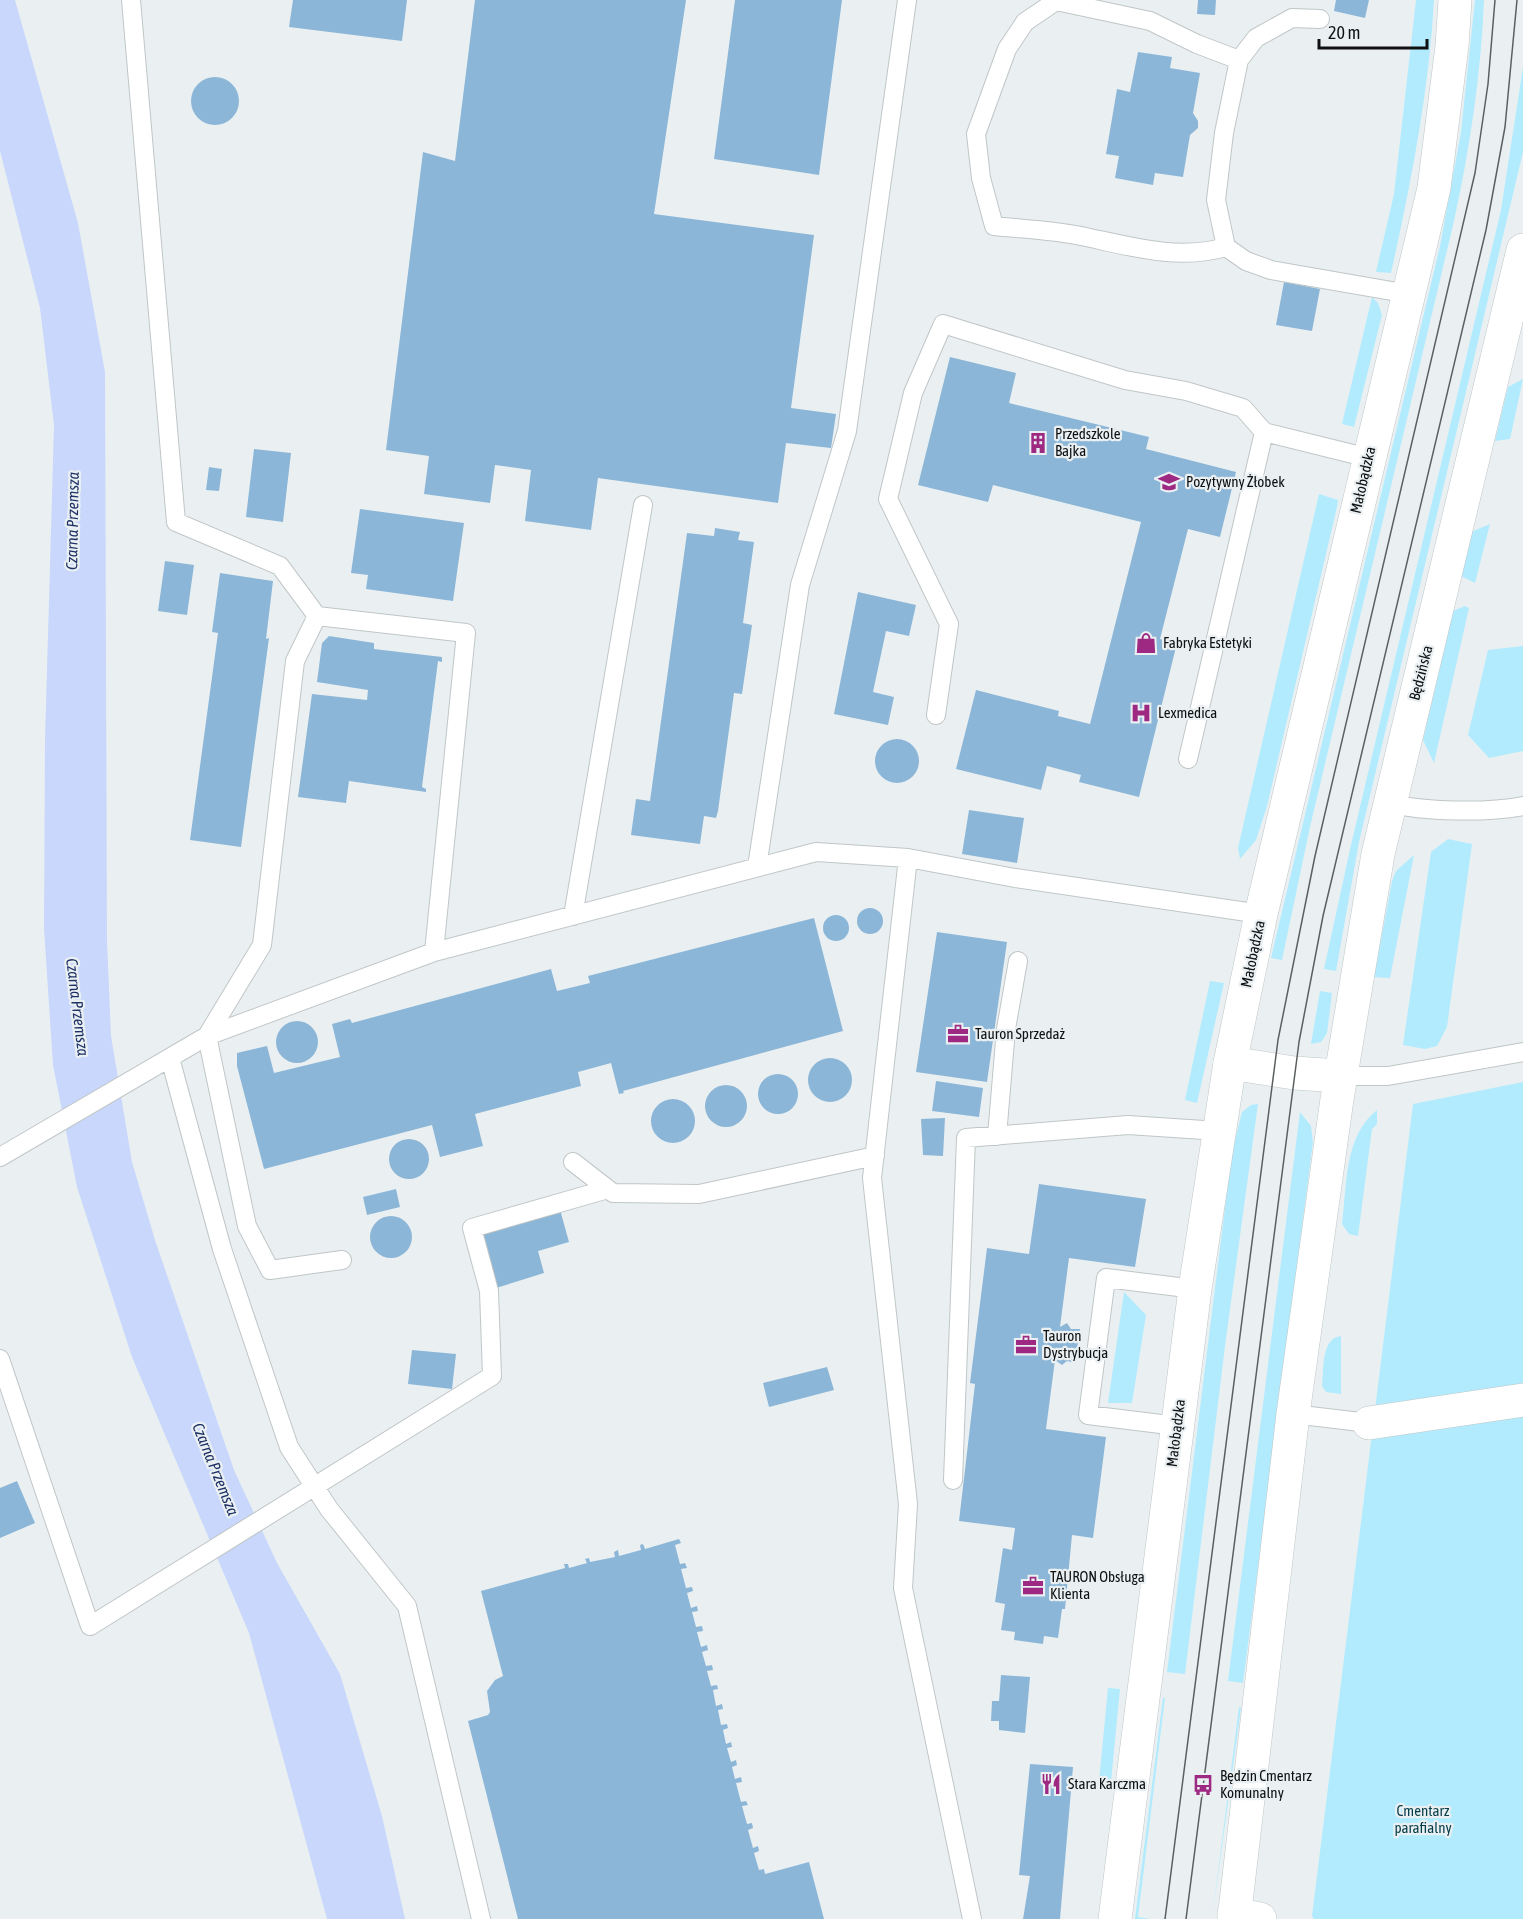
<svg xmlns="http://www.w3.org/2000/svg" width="1523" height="1919" viewBox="0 0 1523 1919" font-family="'Asap Condensed',sans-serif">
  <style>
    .green { fill: #b1ebfd }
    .water { fill: #c8d7fb }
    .building { fill: #8cb6d7 }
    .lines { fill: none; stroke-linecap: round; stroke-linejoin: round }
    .lane-casing { stroke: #c0c6c7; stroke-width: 20 }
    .street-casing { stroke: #c0c6c7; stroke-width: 34 }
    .secondary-casing { stroke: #c0c6c7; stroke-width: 34 }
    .lane { stroke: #fff; stroke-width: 18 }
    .street { stroke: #fff; stroke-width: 33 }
    .secondary { stroke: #fff; stroke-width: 33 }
    .tram { stroke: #5b5f60; stroke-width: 1.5 }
    .labels { text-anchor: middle; stroke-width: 4.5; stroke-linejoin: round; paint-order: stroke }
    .poi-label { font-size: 15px; fill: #0e1011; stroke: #eaf0f2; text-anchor: start }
    .street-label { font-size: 15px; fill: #0e1011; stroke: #eaf0f2 }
    .park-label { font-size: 15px; fill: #063d4a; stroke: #eaf0f2 }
    .water-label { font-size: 16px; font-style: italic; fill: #1e3165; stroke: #eaf0f2 }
  </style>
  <rect width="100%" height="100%" fill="#eaf0f2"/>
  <!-- green -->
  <path class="green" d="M1416,0H1434C1429,92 1411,183 1391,273L1376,272L1394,194Z
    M1475,0H1484C1481,74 1470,148 1454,221L1310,827L1282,960L1271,958L1440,246L1461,132Z
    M1523,67V152L1359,842L1336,971L1324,969L1351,845L1501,210Z
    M1372,297L1378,303L1382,315L1354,427L1342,424Z
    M1523,379L1510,439L1495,441L1508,387Z
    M1319,494L1338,500L1337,507L1267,806L1256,840L1240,859L1238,848Z
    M1490,524L1475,583L1461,576L1471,532Z
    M1465,606L1469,608L1434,763L1423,740L1453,611Z
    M1523,646V751L1489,758L1468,735L1488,650Z
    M1448,839L1472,844L1447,1027L1437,1046L1425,1049L1403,1045L1431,852Z
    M1414,855L1390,978L1374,977L1392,881L1396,871Z
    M1210,981L1224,983L1197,1103L1185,1100Z
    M1320,991L1332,993L1327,1033L1321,1042L1311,1044Z
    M1523,1082V1919H1314L1312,1916L1413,1104Z
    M1258,1104L1225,1346L1185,1674L1167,1672L1232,1152L1242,1112L1251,1105Z
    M1377,1110V1124L1372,1129L1358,1236L1349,1234L1342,1224C1347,1185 1344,1136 1377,1110Z
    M1300,1112L1311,1126L1313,1142L1243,1683L1228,1681Z
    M1124,1292L1146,1315L1132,1403H1108Z
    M1341,1336V1394L1326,1392L1322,1386C1324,1369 1321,1338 1341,1336Z
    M1108,1688L1120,1689L1111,1782L1099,1781Z
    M1163,1698H1165L1138,1917L1150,1919H1135Z
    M1239,1707L1241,1708L1212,1919Z"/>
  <!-- water -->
  <path class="water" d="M0,0H15L78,223L105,372L107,940L111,1036L132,1162L155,1240L234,1470L277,1563L340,1674L382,1816L405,1919H327L249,1633L132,1357L77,1187L53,1065L44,929L45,740L54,425L40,308L0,151Z"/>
  <!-- building -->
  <path class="building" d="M293,0H407L402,41L289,27Z
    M475,0H686L654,214L814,235L791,408L836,414L831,448L786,443L778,503L598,478L591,530L525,521L531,470L495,465L490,503L424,494L429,456L386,450L423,152L455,161Z
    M735,0H842L819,175L714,159Z
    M1198,0H1216L1215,15L1197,14Z
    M1336,0H1369L1365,18L1334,11Z
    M1138,52L1172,57L1170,68L1200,73L1193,113L1198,121V128L1190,135L1183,177L1155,173L1153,185L1115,178L1119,156L1106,154L1117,89L1130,92Z
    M191 101a24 24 0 1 1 48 0a24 24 0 1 1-48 0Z
    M1284,282L1320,289L1312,331L1276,325Z
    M950,357L1016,373L1009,403L1149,437L1146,449L1236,472L1220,537L1188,529L1160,639L1177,643L1139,797L1079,782L1081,775L1047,766L1041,790L956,769L976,690L1059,711L1058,716L1090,724L1141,522L993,485L988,502L918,485Z
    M254,449L291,453L283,522L246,517Z
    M209,467L222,469L219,491L206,490Z
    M360,509L464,523L453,601L366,589L368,575L351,573Z
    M715,528L740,532L738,540L754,542L743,623L752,625L742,694L734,693L718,811L716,818L704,816L700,844L631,835L636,799L650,801L687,533L714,536Z
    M165,561L194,565L187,615L158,611Z
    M220,573L273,581L266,639L269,638L241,847L190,840L218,633L212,632Z
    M858,592L916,605L909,636L886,631L873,692L894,697L888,725L834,714Z
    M329,636L374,643V649L442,657V662L438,661L422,787L426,789V792L349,781L346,803L298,797L312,694L367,700L368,690L317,682L322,643Z
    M875 761a22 22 0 1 1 44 0a22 22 0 1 1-44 0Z
    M969,810L1024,818L1017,863L962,854Z
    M857 921a13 13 0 1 1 26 0a13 13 0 1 1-26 0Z
    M823 928a13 13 0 1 1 26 0a13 13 0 1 1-26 0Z
    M814,918L843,1031L623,1091L624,1093L619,1094L611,1063L578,1072L581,1086L475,1114L483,1146L440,1157L432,1125L264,1169L237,1066V1053L267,1046L274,1073L340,1057L332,1024L350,1019L352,1023L551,969L557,991L590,983L588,976Z
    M937,932L1007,942L987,1082L916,1072Z
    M276 1042a21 21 0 1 1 42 0a21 21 0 1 1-42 0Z
    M808 1080a22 22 0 1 1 44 0a22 22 0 1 1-44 0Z
    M758 1094a20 20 0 1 1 40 0a20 20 0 1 1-40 0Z
    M936,1081L983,1088L979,1117L932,1111Z
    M705 1106a21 21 0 1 1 42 0a21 21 0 1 1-42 0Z
    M651 1121a22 22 0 1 1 44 0a22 22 0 1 1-44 0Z
    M945,1118L943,1156L923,1155L921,1119Z
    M389 1159a20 20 0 1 1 40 0a20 20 0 1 1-40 0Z
    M1039,1184L1146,1199L1135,1267L1069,1258L1060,1327L1067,1323L1071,1329H1080L1075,1363L1067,1361L1062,1365L1055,1360L1046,1429L1106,1437L1093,1538L1072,1535L1065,1609H1062L1058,1638L1044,1636L1043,1644L1014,1640L1015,1632L1001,1630L1005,1604L995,1602L1003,1548L1012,1550L1015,1528L959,1521L975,1384L970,1383L987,1248L1029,1254Z
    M396,1189L400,1207L367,1215L363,1197Z
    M559,1206L569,1242L538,1251L544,1273L493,1289L476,1230Z
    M370 1237a21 21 0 1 1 42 0a21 21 0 1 1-42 0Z
    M412,1350L456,1354L452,1389L408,1384Z
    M827,1367L834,1390L769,1407L763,1383Z
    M17,1481L35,1523L0,1538V1488Z
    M679,1539L681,1543L675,1545L680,1564L685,1563L687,1568L681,1569L686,1588L692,1587L693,1591L687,1593L691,1608L697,1606L698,1611L692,1612L696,1627L702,1626L703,1631L697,1632L701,1647L707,1645L708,1650L702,1652L706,1666L712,1665L713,1670L707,1671L711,1686L717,1685L718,1689L713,1690L716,1706L722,1704L723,1709L718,1710L721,1725L727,1724L728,1728L723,1730L726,1744L731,1742L732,1747L727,1748L731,1762L736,1760L737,1765L732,1767L735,1779L741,1777L742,1782L736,1783L741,1802L746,1801L748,1805L742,1806L747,1824L752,1823L753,1828L748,1830L753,1848L758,1846L759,1851L754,1853L759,1870L764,1869L765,1874L809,1862L824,1919H518L468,1721L488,1715L490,1712L487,1691L495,1680L503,1676L481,1591L565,1568L564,1564H568L569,1568L587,1563L585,1559L589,1558L590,1562L615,1557L614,1552L618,1550L619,1556L641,1550L640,1545L643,1544L645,1549Z
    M1001,1675L1030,1677L1025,1733L999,1730V1721H991L992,1701H999Z
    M1030,1764L1073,1767L1060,1919H1023L1030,1876L1019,1875Z"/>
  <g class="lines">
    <defs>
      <path id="lane" d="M1239,60L1256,38L1292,18L1320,19
        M1226,247C1177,261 1129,246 1081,236C1053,230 1022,229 994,226L981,178L976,134L1007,49L1025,22L1056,1L1150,21L1197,44L1239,60L1224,133L1216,200L1226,247L1246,261L1271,270L1409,294
        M317,616L466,633L434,952
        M936,715L949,624L888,499L913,393L943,324L1125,380L1186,391L1243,408L1264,432L1369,458
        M1188,759L1264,432
        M1388,803C1424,812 1487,813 1523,806
        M908,858L872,1178L908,1504L903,1588L972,1919
        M757,867L800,585L847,431L907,0
        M573,916L643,505
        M170,1058L222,1249L289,1447L329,1509L407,1606L481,1919
        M1340,1076H1388L1523,1052
        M997,1136L1006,1029L1018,961
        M0,1157L207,1036L262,945L295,661L317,616L280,566L176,522L131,0
        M573,1162L613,1193L699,1194L875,1156
        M342,1260L270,1270L247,1226L207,1036L434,952L816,852L908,858L1015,878L1261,914
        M0,1359L90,1626L492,1376L489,1291L472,1228L608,1189
        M1293,1414L1369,1423
        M1177,1426L1088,1415L1106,1278L1195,1289
        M953,1480L966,1138L1128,1125L1219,1131"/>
      <path id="street" d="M1230,1063L1294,1073L1340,1076
        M1369,1423L1523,1400
        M1234,1914L1260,1919"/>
      <path id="secondary" d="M1115,1919L1195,1289L1230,1063L1261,914L1434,188L1452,46L1455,0
        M1234,1919L1293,1414L1337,1099L1378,854L1523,250"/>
    </defs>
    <!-- lane casing -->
    <use href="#lane" class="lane-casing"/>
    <!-- street casing -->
    <use href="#street" class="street-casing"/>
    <!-- secondary casing -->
    <use href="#secondary" class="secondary-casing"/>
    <!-- lane -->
    <use href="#lane" class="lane"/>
    <!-- street -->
    <use href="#street" class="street"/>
    <!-- secondary -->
    <use href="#secondary" class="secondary"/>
    <!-- tram -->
    <path class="tram" d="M1165,1919L1278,1040L1315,856L1475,173L1488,84L1495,0
      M1186,1919L1299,1042L1323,916L1486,230L1505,127L1517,0"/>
  </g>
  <!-- icons -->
  <defs>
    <symbol id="building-bare" viewBox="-9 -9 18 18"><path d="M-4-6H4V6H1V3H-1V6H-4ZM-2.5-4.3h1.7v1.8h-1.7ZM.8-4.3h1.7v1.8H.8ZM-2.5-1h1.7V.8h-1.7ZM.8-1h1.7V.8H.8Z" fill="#9e2983" stroke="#eaf0f2" stroke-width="2.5" paint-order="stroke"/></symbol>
    <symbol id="school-bare" viewBox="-9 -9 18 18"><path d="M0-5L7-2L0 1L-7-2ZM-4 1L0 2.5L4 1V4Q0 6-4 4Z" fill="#9e2983" stroke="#eaf0f2" stroke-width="2.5" paint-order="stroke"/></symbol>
    <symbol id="shop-bare" viewBox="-9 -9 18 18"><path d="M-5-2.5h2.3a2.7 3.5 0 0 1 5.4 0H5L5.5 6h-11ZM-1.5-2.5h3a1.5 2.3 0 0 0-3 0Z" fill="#9e2983" stroke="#eaf0f2" stroke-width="2.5" paint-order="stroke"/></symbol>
    <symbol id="hospital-bare" viewBox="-9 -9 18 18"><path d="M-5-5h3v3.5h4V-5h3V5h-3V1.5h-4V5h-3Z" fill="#9e2983" stroke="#eaf0f2" stroke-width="2.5" paint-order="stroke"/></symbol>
    <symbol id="office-bare" viewBox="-9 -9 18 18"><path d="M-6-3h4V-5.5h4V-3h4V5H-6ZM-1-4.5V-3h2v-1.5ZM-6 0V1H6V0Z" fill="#9e2983" stroke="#eaf0f2" stroke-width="2.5" paint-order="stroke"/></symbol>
    <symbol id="restaurant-bare" viewBox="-9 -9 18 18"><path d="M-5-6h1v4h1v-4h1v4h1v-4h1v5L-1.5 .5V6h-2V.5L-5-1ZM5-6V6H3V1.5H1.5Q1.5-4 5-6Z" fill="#9e2983" stroke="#eaf0f2" stroke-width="2.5" paint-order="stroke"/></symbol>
    <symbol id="bus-bare" viewBox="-9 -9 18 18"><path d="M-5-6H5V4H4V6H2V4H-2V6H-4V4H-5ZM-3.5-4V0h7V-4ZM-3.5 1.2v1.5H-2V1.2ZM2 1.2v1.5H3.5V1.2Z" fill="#9e2983" stroke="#eaf0f2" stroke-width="2.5" paint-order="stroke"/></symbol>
  </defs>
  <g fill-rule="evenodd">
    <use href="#building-bare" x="1023" y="428" width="30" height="30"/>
    <use href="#school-bare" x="1154" y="467" width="30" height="30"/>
    <use href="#shop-bare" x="1131" y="628" width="30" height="30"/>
    <use href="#hospital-bare" x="1126" y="698" width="30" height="30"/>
    <use href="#office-bare" x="943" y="1019" width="30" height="30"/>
    <use href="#office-bare" x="1011" y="1330" width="30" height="30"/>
    <use href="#office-bare" x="1018" y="1571" width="30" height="30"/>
    <use href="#restaurant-bare" x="1036" y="1769" width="30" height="30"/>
    <use href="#bus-bare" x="1188" y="1770" width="30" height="30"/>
  </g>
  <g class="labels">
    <!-- poi labels -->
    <g class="poi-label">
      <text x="1055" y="439">Przedszkole<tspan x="1055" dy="17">Bajka</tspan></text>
      <text x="1186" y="487">Pozytywny Żłobek</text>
      <text x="1163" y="648">Fabryka Estetyki</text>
      <text x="1158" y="718">Lexmedica</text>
      <text x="975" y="1039">Tauron Sprzedaż</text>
      <text x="1043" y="1341">Tauron<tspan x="1043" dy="17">Dystrybucja</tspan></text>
      <text x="1050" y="1582">TAURON Obsługa<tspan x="1050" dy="17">Klienta</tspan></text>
      <text x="1220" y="1781">Będzin Cmentarz<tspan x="1220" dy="17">Komunalny</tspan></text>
      <text x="1068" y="1789">Stara Karczma</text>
    </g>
    <!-- street labels -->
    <g class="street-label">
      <text transform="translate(1363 480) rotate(-77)" y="5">Małobądzka</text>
      <text transform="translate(1421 673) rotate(-76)" y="5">Będzińska</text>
      <text transform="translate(1253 954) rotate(-78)" y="5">Małobądzka</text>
      <text transform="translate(1176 1433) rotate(-83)" y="5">Małobądzka</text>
    </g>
    <!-- park labels -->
    <g class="park-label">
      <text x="1423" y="1816">Cmentarz<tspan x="1423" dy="17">parafialny</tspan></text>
    </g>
    <!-- water labels -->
    <g class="water-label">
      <text transform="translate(72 521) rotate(-89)" y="6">Czarna Przemsza</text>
      <text transform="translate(78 1007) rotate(83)" y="6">Czarna Przemsza</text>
      <text transform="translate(216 1469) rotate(68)" y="6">Czarna Przemsza</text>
    </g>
  </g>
  <!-- scale -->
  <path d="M1319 39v9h108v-9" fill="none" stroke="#0e1011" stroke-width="3"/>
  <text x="1328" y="39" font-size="18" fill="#0e1011" stroke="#eaf0f2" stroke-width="4.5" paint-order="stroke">20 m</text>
</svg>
